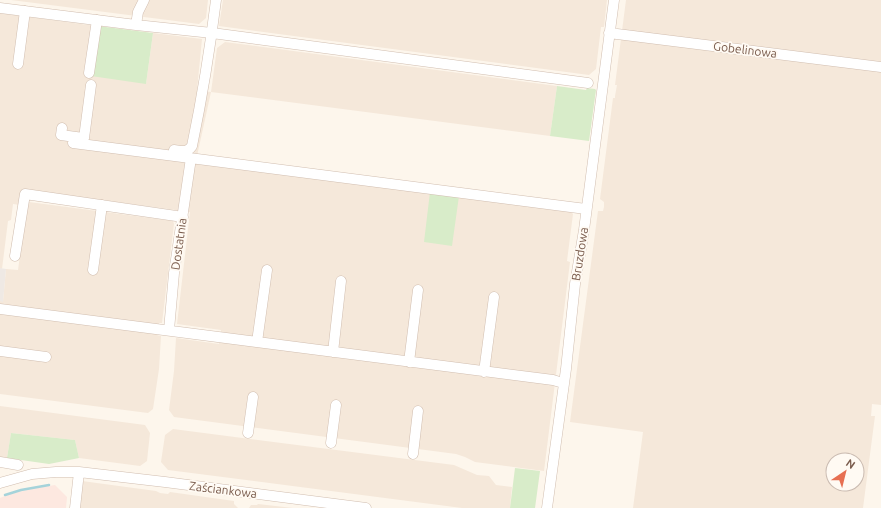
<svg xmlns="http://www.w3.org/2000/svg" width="881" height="508" viewBox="0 0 881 508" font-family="Ubuntu,sans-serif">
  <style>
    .residential { fill: #f5e8da; fill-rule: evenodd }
    .commercial { fill: #fde8e0 }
    .industrial { fill: #efe9e4 }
    .green { fill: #d8ecc9 }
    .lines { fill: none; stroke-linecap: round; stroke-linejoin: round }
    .stream { stroke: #a5d3da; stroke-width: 2.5 }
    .minor-casing { stroke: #d1beb0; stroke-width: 11 }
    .minor { stroke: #fff; stroke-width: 10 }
    .labels { text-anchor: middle; stroke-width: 3.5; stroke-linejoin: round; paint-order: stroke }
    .street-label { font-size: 12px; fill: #7a5c4d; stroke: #fffaf3 }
  </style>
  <rect width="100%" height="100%" fill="#fdf6ec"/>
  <!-- residential -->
  <path class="residential" d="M11,0H208L206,18L199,24Z
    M223,0H607L604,27H601L596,69L589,75L219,26Z
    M626,0H881V405L872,404L871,416H875L863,508H633L643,432L570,422L598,211H603L604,207V202L600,199L613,98H615V96L617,85H615ZM833,460H857V484H833Z
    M0,13L96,26L146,84L153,33L202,39L197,90L211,92L217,48L225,42L557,86L550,136L211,92L197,156L569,210L573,214L567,261L570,262L544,471L475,462L465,457L456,454L174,417L169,410L174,371L176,338L219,344L221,330L177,324L190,212L22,189L20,205L13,204L11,220L8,221L2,269L0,268Z
    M29,202L173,221L174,224L162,323H159L157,335L161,336L159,369L153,409L148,413L0,394V301H3L6,269L18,270L27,204Z
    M0,406L145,425L150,433L147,461L140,466L79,458L75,440L11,433L7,458L0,457Z
    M173,429L454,465L477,475L489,476L496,485L512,487L510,508H462L168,470L161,462L165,435Z
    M82,481L156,491L160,493L168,494L170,492L234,501V504L238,508H79Z
    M258,504L293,508H249L251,505H257Z"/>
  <!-- commercial -->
  <path class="commercial" d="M55,485L67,497L66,508H0V498L10,494L31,489Z"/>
  <!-- industrial -->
  <path class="industrial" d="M0,268L6,269L3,302L0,301Z"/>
  <!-- green -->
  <path class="green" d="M98,26L153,33L146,84L91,76Z
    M557,86L586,90L587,88L595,89L596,90L589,141L550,136Z
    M430,192L459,196L452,246L424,242Z
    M11,433L75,440L79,458L49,464L7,458Z
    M515,468L540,471L535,508H510Z"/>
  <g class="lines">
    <!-- stream -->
    <path class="stream" d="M5,495L21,490L49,485"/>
    <defs>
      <path id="minor" d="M0,8L136,25L212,33L588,83
        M136,25L138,12L144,0
        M609,33L881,67
        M18,64L25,11
        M89,73L97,20
        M62,128L61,135L83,138
        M84,138L91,85
        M73,143L586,209
        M174,150C182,151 187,153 192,146C202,98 210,49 216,0
        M15,256L25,194L183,217
        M93,270L102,205
        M0,309L553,380L563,383
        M169,330L174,273L191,158
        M257,342L267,270
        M0,351L46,357
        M333,352L341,281
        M409,362L418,290
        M484,372L494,297
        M248,433L253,397
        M331,443L336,405
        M413,454L418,411
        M0,462L18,465
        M0,483L32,474L56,472H79L165,482L366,508
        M75,508L79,472
        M547,508L566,369L575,284L584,230L614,0"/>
    </defs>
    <!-- minor casing -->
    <use href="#minor" class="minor-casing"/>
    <!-- minor -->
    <use href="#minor" class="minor"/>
  </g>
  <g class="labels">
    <!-- street labels -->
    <g class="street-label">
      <text transform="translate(745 50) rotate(7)" y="4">Gobelinowa</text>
      <text transform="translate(179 244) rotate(-82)" y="4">Dostatnia</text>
      <text transform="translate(580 254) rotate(-81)" y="4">Bruzdowa</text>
      <text transform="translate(223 490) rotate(7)" y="4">Zaściankowa</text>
    </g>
  </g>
  <!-- north arrow -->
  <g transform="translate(845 472) rotate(35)"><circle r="19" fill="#fffaf3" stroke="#cabbb1"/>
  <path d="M0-3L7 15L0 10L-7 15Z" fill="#e76f51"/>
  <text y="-6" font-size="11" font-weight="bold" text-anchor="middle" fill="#7a5c4d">N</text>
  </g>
</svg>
